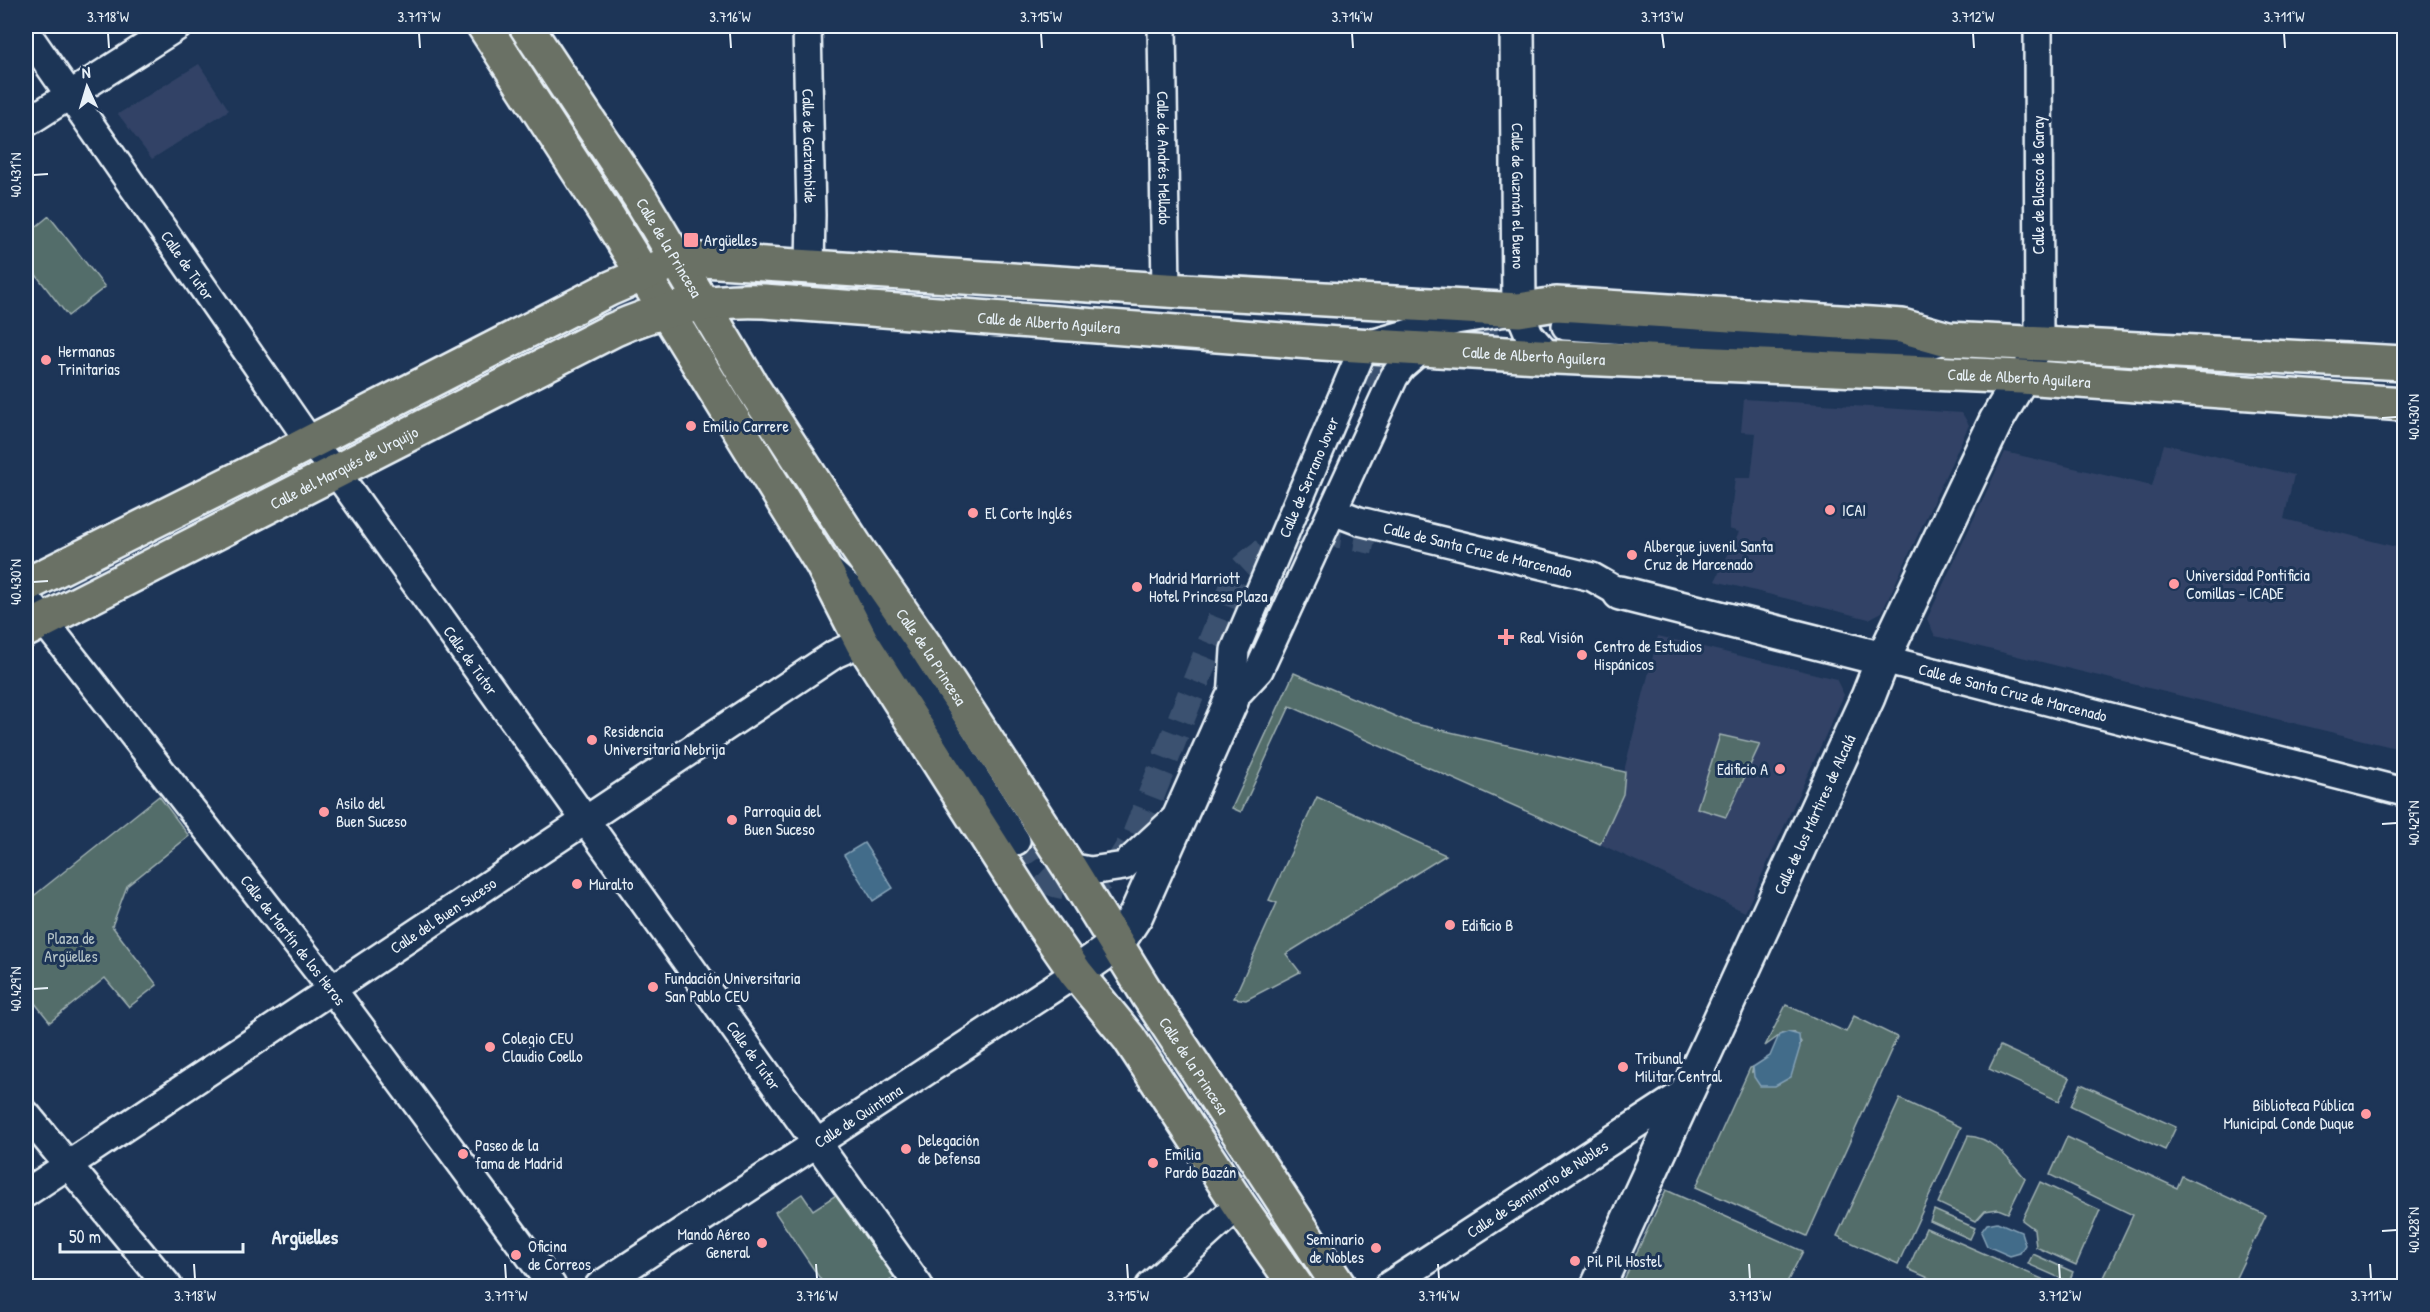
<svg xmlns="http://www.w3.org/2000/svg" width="2430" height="1312" viewBox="0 0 2430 1312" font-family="'Patrick Hand',sans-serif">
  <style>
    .built { fill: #314366 }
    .green { fill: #536d6a; stroke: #9eafb1; stroke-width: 1.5 }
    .water { fill: #426c8a; stroke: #84a1b6; stroke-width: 1.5 }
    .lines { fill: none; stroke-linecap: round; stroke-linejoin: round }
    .minor-tunnel { stroke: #3b516f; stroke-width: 27; stroke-dasharray: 27 14; stroke-linecap: butt }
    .minor-casing { stroke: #e8f1f8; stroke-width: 32 }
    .tertiary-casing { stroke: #e8f1f8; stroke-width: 38 }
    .primary-casing { stroke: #e8f1f8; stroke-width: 38 }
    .minor { stroke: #1d3557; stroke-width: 27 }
    .tertiary { stroke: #1d3557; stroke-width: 33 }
    .primary { stroke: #6b7165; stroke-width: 33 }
    .ticks { fill: none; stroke: #e8f1f8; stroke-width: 2 }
    .poi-dot { fill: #ff9aa2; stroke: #1d3557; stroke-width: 2 }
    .labels { text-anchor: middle; stroke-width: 6; stroke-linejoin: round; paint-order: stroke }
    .street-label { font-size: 16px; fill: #e8f1f8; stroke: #1d3557 }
    .poi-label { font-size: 16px; fill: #e8f1f8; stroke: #1d3557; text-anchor: start }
    .park-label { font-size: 16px; fill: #b4c3c6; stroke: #1d3557 }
    .quarter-label { font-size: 20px; font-weight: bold; fill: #e8f1f8; stroke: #1d3557 }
    .neatline { fill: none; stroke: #e8f1f8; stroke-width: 2 }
    .ticks-label { font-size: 15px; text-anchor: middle; fill: #e8f1f8 }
  </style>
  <rect width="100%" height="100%" fill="#1d3557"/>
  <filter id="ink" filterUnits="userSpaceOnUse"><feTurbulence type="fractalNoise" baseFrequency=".0167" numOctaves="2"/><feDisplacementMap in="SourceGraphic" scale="12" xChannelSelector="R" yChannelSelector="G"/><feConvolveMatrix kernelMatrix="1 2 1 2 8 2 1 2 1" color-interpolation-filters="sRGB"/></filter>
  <g filter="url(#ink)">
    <!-- built -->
    <path class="built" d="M199,64L229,110L152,159L118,114Z
      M1744,399L1962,413L1969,425L1882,612L1869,619L1715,581L1739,532L1729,529L1735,478H1751L1756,433L1741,432Z
      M2164,444L2294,475L2284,519L2404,549V750L1935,636L1927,619L2005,452L2152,486Z
      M1658,636L1836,679L1844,695L1745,912L1600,844L1623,794L1625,767Z"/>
    <!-- green -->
    <path class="green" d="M49,216L105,287L68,316L26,262V235Z
      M1294,673L1411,723L1625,772L1623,794L1600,844L1290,706L1241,812L1232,808Z
      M1720,735L1760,744L1726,817L1697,808Z
      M159,796L189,836L127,886L112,926L157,985L129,1007L105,978L50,1022L26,992V902Z
      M1317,797L1446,855L1286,954L1300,972L1246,1000L1234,998L1277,903L1269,900Z
      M1786,1005L1846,1032L1854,1016L1897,1037L1807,1236L1696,1187L1750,1068L1753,1067L1752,1072L1795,1057L1801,1042L1794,1032L1783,1033L1765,1046Z
      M2000,1046L2070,1078L2059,1101L1989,1069Z
      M2081,1084L2176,1127L2165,1150L2071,1106Z
      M1900,1099L1961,1127L1898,1264L1837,1236Z
      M1968,1136C1993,1137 2010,1161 2025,1178L2008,1213L1998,1209L1985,1211L1976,1221L1938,1203Z
      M2067,1137L2177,1188L2182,1176L2266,1215L2232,1286H2100L2133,1215L2050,1175Z
      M2040,1182L2100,1210L2076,1265L2036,1247L2034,1229L2022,1220Z
      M1666,1190L1803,1251L1785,1286H1621Z
      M802,1194L813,1210L836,1195L894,1277L883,1286H825L775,1212Z
      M1934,1210L1975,1228L1970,1239L1930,1221Z
      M1926,1228L2058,1286H1947L1908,1269Z
      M2033,1254L2073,1272L2069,1282L2028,1264Z"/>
    <!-- water -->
    <path class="water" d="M864,843L893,888L873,901L844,855Z
      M1788,1032L1799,1035L1800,1047L1791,1077L1775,1086H1760L1754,1077L1753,1067L1770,1056L1779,1035Z
      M1997,1222L2021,1232L2025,1245L2020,1253L2010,1256L1987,1246L1981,1232L1987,1224Z"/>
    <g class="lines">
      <!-- minor-tunnel -->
      <path class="minor-tunnel" d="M1367,386L1387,361L1424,338L1455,331L1566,326
        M1016,841C1023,851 1029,863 1037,872C1056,893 1095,890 1113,870C1121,862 1127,849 1134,839L1239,572C1284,528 1318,528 1375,541"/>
      <defs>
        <g id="minor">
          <path id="s1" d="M807,26L811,215L810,266"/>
          <path id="s2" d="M1162,26L1166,290"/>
          <path id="s3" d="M26,32L310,442L336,472L919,1286"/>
          <path d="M26,123L178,26"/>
          <path d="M1566,326L1820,343L1921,346L1946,340"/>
          <path d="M2030,361L2039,345L2038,26"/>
          <path id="s4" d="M1333,511L1359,521L1592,577L1620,593"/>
          <path d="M828,569L859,597L1016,841"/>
          <path id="s5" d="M26,598L332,989L552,1286"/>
          <path id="s6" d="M1883,659L2404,792"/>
          <path id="s7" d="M1232,699L1235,650L1364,346L1456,320L1519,310L1529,334L1548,356"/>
          <path d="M1232,699L1259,670L1394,377L1401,367L1432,340"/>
          <path d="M1069,867L1090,871L1124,866L1178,816"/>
          <path d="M26,1114L168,1286"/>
          <path id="s8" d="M26,1193L835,654L862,642"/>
          <path id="s9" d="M599,1286L1076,973"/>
          <path d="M1150,1286L1239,1205"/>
          <path id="s10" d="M1388,1286L1687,1091"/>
        </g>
        <g id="tertiary">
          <path id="s11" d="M1517,26L1519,310"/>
          <path d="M1620,593L1883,659"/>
          <path d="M1076,973L1117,944L1136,915L1232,699"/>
          <path id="s12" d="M1598,1286L1868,697L1883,659L1996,421L2022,377"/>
        </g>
        <g id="primary">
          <path d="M484,26L608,217L822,564L862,642L1042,924L1076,973L1129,1038L1239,1205L1296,1286"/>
          <path id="s13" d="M526,26L640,198L753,388L855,545L926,647L1069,867L1149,997L1339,1286"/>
          <path d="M26,585L264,466L609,289L660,267L687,259L1166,290L1519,310L1556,304L1575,305L1902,326L1948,339L2404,363"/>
          <path id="s14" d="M26,630L613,330C661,308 712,299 764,301L1323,343L1556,357L2022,377L2404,404"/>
        </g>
      </defs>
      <!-- minor casing -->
      <use href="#minor" class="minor-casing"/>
      <!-- tertiary casing -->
      <use href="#tertiary" class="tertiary-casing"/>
      <!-- primary casing -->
      <use href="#primary" class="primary-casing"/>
      <!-- minor -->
      <use href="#minor" class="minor"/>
      <!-- tertiary -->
      <use href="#tertiary" class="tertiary"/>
      <!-- primary -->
      <use href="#primary" class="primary"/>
    </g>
  </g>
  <!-- ticks -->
  <path class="ticks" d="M108,33L109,48M419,33L420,48M730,33L731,48M1041,33L1042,48M1352,33L1353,48M1662,33L1664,48M1973,33L1974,48M2284,33L2285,48M33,175L48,174M2382,418L2397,417M33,582L48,581M2382,824L2397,823M33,989L48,988M2382,1231L2397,1230M194,1264L195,1279M505,1264L506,1279M816,1264L817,1279M1127,1264L1128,1279M1438,1264L1439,1279M1749,1264L1750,1279M2059,1264L2060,1279M2370,1264L2371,1279"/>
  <!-- markers -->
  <g class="poi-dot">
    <rect x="683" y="232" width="16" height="16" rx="3"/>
    <circle cx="46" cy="360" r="6"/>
    <circle cx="691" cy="426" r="6"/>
    <circle cx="1830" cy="510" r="6"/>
    <circle cx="973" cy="513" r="6"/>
    <circle cx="1632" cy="555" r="6"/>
    <circle cx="2174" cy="584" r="6"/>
    <circle cx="1137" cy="587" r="6"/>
    <path d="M1503 628h6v6h6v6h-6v6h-6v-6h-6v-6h6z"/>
    <circle cx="1582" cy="655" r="6"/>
    <circle cx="592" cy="740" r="6"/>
    <circle cx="1780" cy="769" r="6"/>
    <circle cx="324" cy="812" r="6"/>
    <circle cx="732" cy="820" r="6"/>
    <circle cx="577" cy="884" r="6"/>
    <circle cx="1450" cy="925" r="6"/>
    <circle cx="653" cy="987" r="6"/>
    <circle cx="490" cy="1047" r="6"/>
    <circle cx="1623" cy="1067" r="6"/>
    <circle cx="2366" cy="1114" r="6"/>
    <circle cx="906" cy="1149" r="6"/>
    <circle cx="463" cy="1154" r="6"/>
    <circle cx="1153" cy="1163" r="6"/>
    <circle cx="762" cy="1243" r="6"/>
    <circle cx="1376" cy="1248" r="6"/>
    <circle cx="516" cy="1255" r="6"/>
    <circle cx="1575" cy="1261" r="6"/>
  </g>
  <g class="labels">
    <!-- street labels -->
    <g class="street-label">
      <text dy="6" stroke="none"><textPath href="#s1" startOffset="120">Calle de Gaztambide</textPath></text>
      <text dy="6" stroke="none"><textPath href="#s2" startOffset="132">Calle de Andrés Mellado</textPath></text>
      <text transform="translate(2038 185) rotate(-90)" y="6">Calle de Blasco de Garay</text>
      <text dy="6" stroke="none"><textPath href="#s11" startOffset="170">Calle de Guzmán el Bueno</textPath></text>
      <text dy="6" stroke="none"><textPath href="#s13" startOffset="264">Calle de la Princesa</textPath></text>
      <text dy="6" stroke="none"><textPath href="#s3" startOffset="284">Calle de Tutor</textPath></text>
      <text dy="6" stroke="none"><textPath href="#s14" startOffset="1100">Calle de Alberto Aguilera</textPath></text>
      <text dy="6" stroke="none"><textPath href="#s14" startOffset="1586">Calle de Alberto Aguilera</textPath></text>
      <text dy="6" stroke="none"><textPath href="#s14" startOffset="2072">Calle de Alberto Aguilera</textPath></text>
      <text dy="6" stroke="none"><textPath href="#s14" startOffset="357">Calle del Marqués de Urquijo</textPath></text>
      <text dy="6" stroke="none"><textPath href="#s7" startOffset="237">Calle de Serrano Jover</textPath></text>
      <text dy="6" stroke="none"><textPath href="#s4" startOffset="150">Calle de Santa Cruz de Marcenado</textPath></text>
      <text dy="6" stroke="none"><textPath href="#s13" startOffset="750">Calle de la Princesa</textPath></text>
      <text dy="6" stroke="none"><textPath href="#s3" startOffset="770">Calle de Tutor</textPath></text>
      <text dy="6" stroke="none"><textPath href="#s6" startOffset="134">Calle de Santa Cruz de Marcenado</textPath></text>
      <text dy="6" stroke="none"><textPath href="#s12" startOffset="519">Calle de los Mártires de Alcalá</textPath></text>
      <text dy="6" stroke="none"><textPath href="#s8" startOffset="501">Calle del Buen Suceso</textPath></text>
      <text dy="6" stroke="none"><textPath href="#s5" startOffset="434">Calle de Martín de los Heros</textPath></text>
      <text dy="6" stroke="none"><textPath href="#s3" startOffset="1256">Calle de Tutor</textPath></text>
      <text dy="6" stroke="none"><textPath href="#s13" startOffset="1236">Calle de la Princesa</textPath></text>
      <text dy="6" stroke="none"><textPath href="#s9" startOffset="310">Calle de Quintana</textPath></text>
      <text dy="6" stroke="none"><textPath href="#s10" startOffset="178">Calle de Seminario de Nobles</textPath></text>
    </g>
    <!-- poi labels -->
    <g class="poi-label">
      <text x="704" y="246">Argüelles</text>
      <text x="58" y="357">Hermanas<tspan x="58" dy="18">Trinitarias</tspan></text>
      <text x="703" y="432">Emilio Carrere</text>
      <text x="1842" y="516">ICAI</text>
      <text x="985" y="519">El Corte Inglés</text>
      <text x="1644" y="552">Albergue juvenil Santa<tspan x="1644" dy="18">Cruz de Marcenado</tspan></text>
      <text x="2186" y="581">Universidad Pontificia<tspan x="2186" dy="18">Comillas - ICADE</tspan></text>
      <text x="1149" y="584">Madrid Marriott<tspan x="1149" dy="18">Hotel Princesa Plaza</tspan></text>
      <text x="1520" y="643">Real Visión</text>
      <text x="1594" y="652">Centro de Estudios<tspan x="1594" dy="18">Hispánicos</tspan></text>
      <text x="604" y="737">Residencia<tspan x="604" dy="18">Universitaria Nebrija</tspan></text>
      <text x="1768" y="775" text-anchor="end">Edificio A</text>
      <text x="336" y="809">Asilo del<tspan x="336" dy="18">Buen Suceso</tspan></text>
      <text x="744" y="817">Parroquia del<tspan x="744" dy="18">Buen Suceso</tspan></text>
      <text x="589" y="890">Muralto</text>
      <text x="1462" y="931">Edificio B</text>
      <text x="665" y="984">Fundación Universitaria<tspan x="665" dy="18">San Pablo CEU</tspan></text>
      <text x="502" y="1044">Colegio CEU<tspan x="502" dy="18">Claudio Coello</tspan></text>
      <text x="1635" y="1064">Tribunal<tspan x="1635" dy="18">Militar Central</tspan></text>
      <text x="2354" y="1111" text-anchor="end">Biblioteca Pública<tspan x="2354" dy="18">Municipal Conde Duque</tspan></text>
      <text x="918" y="1146">Delegación<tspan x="918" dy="18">de Defensa</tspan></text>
      <text x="475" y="1151">Paseo de la<tspan x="475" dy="18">fama de Madrid</tspan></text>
      <text x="1165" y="1160">Emilia<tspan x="1165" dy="18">Pardo Bazán</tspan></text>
      <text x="750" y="1240" text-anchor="end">Mando Aéreo<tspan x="750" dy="18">General</tspan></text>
      <text x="1364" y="1245" text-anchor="end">Seminario<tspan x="1364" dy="18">de Nobles</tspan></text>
      <text x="528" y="1252">Oficina<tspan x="528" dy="18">de Correos</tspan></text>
      <text x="1587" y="1267">Pil Pil Hostel</text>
    </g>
    <!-- park labels -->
    <g class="park-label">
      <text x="71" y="944">Plaza de<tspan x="71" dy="18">Argüelles</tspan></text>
    </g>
    <!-- quarter labels -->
    <g class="quarter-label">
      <text x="305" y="1244">Argüelles</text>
    </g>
  </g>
  <!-- margin -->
  <rect width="2430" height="1312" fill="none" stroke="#1d3557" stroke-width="66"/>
  <!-- north arrow -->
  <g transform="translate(87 87) rotate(356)" stroke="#1d3557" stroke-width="4.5" paint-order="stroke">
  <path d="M0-4.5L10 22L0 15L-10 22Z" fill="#e8f1f8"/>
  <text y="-9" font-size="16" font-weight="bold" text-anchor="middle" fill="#e8f1f8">N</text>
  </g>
  <!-- scale -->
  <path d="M60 1243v9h183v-9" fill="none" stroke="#e8f1f8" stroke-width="3"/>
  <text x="69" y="1243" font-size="18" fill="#e8f1f8" stroke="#1d3557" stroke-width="4.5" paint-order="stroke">50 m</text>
  <rect x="33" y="33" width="2364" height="1246" class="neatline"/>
  <g class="ticks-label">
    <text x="108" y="22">3.718°W</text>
    <text x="419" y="22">3.717°W</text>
    <text x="730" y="22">3.716°W</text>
    <text x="1041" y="22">3.715°W</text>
    <text x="1352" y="22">3.714°W</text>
    <text x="1662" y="22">3.713°W</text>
    <text x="1973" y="22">3.712°W</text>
    <text x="2284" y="22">3.711°W</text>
    <text transform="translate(16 175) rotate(-90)" y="5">40.431°N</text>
    <text transform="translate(2414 417) rotate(-90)" y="5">40.430°N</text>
    <text transform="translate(16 582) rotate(-90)" y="5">40.430°N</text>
    <text transform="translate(2414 823) rotate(-90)" y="5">40.429°N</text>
    <text transform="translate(16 989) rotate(-90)" y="5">40.429°N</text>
    <text transform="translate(2414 1230) rotate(-90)" y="5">40.428°N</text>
    <text x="195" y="1301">3.718°W</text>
    <text x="506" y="1301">3.717°W</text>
    <text x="817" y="1301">3.716°W</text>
    <text x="1128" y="1301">3.715°W</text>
    <text x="1439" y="1301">3.714°W</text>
    <text x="1750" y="1301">3.713°W</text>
    <text x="2060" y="1301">3.712°W</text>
    <text x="2371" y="1301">3.711°W</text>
  </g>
</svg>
